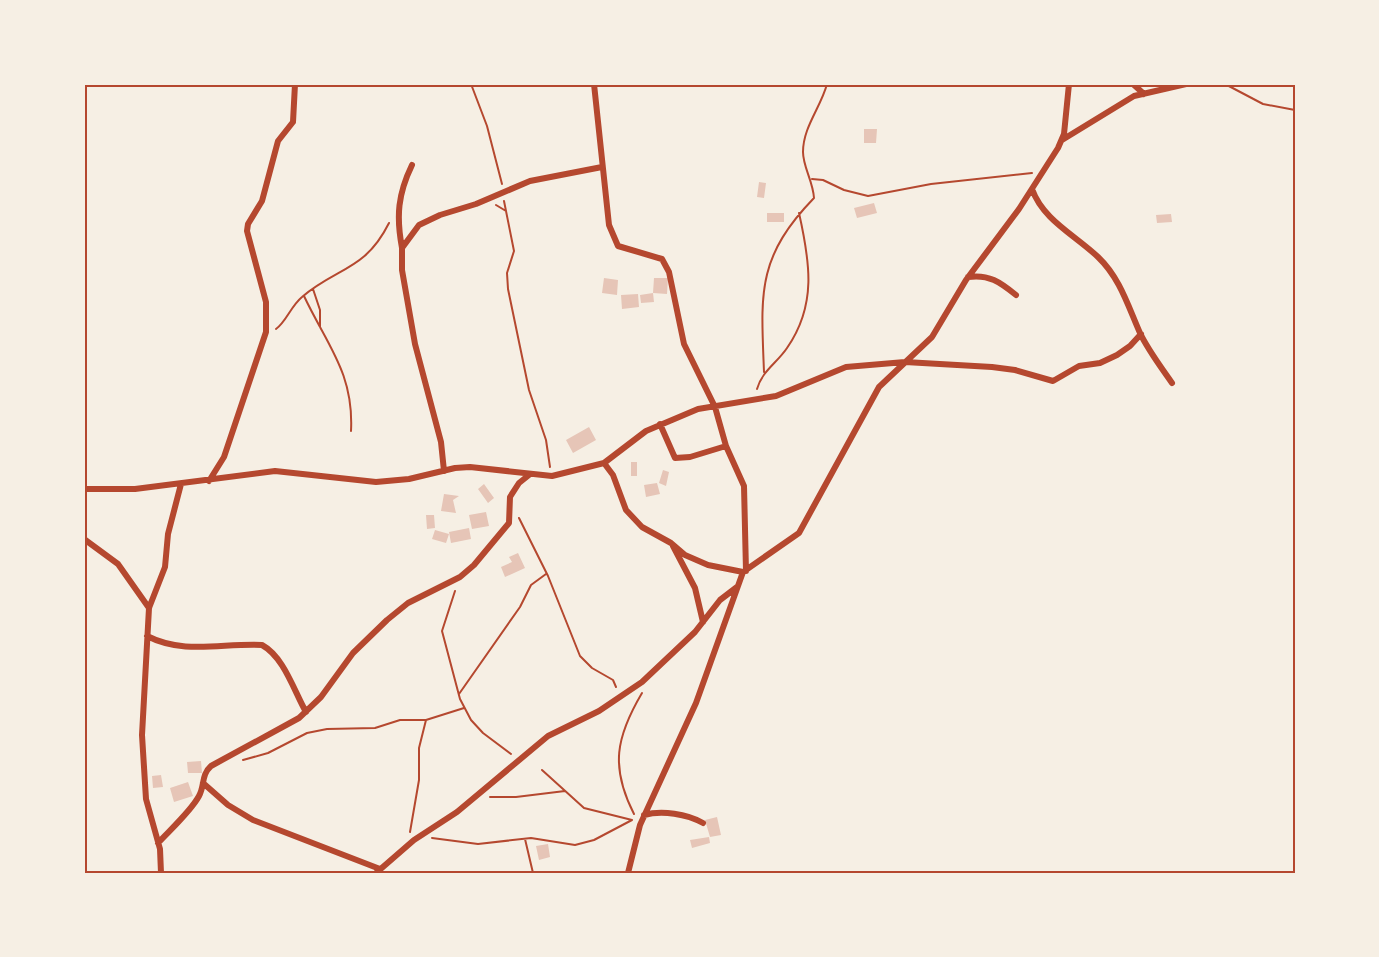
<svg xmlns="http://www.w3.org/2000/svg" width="1379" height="957" viewBox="0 0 1379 957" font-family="Commissioner,sans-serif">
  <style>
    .building { fill: #e6c5b7 }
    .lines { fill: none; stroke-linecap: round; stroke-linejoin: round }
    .path { stroke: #b5482f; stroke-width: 2 }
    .minor { stroke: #b5482f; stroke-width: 6 }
    .neatline { fill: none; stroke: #b5482f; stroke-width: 2 }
  </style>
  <rect width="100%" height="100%" fill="#f6efe4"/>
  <!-- building -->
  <path class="building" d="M864,129H877L876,143H864Z
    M759,182L766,183L764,198L757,197Z
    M874,203L877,213L857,218L854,208Z
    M767,213H784V222H767Z
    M1171,214L1172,222L1157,223L1156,215Z
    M604,278L618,280L617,295L602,293Z
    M654,278H668L667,294L653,293Z
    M653,293L654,302L641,303L640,295Z
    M638,294L639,307L622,309L621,295Z
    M589,427L596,440L573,453L566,440Z
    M631,462H637V476H631Z
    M663,470L669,472L666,486L659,483Z
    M657,483L660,494L646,497L644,485Z
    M484,484L494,498L488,503L478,489Z
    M444,494L459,496L453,500L456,513L441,511Z
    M486,512L489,526L472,529L469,515Z
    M426,515H434L435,528L427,529Z
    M469,528L471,539L451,543L449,532Z
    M435,530L449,534L446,543L432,539Z
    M518,553L525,568L505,577L501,567L512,562L509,557Z
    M201,761L202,773H188L187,762Z
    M161,775L163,787L153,788L152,776Z
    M188,782L193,796L174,802L170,788Z
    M717,817L721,835L710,837L705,820Z
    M709,837L710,843L692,848L690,840Z
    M548,844L550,857L539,860L536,846Z"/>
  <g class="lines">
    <!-- path -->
    <path class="path" d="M471,84L487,126L502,184
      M1225,84L1263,104L1295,110
      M812,179L823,180L844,190L868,196L931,184L1032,173
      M504,201L514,251L507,273L508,289L529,390L546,440L550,467
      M496,205L506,211
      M313,289L320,310V327
      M304,296C327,345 354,373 351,431
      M276,329C286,322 291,306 302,297C337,267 365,271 389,223
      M764,372C761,294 756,258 814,198C813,181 803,167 803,152C803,127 821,107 827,84
      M757,389C762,371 777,363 787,348C817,305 810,262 799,213
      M519,518L548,576L580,656L592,668L613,680L616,687
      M455,591L442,631L460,699L471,720L483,733L511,754
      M459,694L520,607L531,585L546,574
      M243,760L268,753L307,733L327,729L375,728L400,720H426L464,708
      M542,770L584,808L632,820
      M490,797H516L565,791
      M634,814C610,767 616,737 642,693
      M410,832L419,780V748L426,720
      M432,838L478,844L531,838L575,845L594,840L632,820
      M525,839L533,873"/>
    <!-- minor -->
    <path class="minor" d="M594,84L609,225L618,246L662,259L669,272L684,344L715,407L726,446L744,486L746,571
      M1133,84L1144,94
      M1062,140L1134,96L1186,84
      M1032,189C1043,220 1075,235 1098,257C1120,278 1128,306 1140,333C1148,350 1161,367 1172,383
      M402,248C396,216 398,194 412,165
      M968,277C989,274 1000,282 1016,295
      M660,424L675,458L690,457L726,446
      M604,463L613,475L626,510L642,527L671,543L685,555L708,565L743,572
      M444,471L441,442L415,344L402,270V248L419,225L440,215L476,204L530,181L602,167
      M209,481L224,457L266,332V302L247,231L248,224L262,201L278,141L293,122L295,84
      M84,489H135L275,471L376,482L409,479L455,468L470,467L552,476L604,463L646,431L698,409L776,396L846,367L905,362L992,367L1015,370L1053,381L1079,366L1100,363L1117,355L1130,346L1141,334
      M84,539L118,564L149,608
      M673,546L695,588L703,622
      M147,636C184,655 222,643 262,645C284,657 294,691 306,712
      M203,783L228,805L253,820L380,869
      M644,815C662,810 687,814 703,823
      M158,843C170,830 191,811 199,796C205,785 201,775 211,766L299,718L321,697L353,653L387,620L408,603L460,577L474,565L509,523L510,497L519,483L529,475
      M161,873L160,849L146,799L142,735L149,608L165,567L168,534L181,484
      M376,873L414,840L457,812L548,736L599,711L642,682L695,632L720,600L737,587
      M628,873L640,825L696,703L743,572L799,533L879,387L932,337L966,280L1019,209L1058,148L1064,134L1069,84"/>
  </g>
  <!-- border -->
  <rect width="1379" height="957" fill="none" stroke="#f6efe4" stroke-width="171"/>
  <rect x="86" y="86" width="1208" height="786" class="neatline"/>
</svg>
